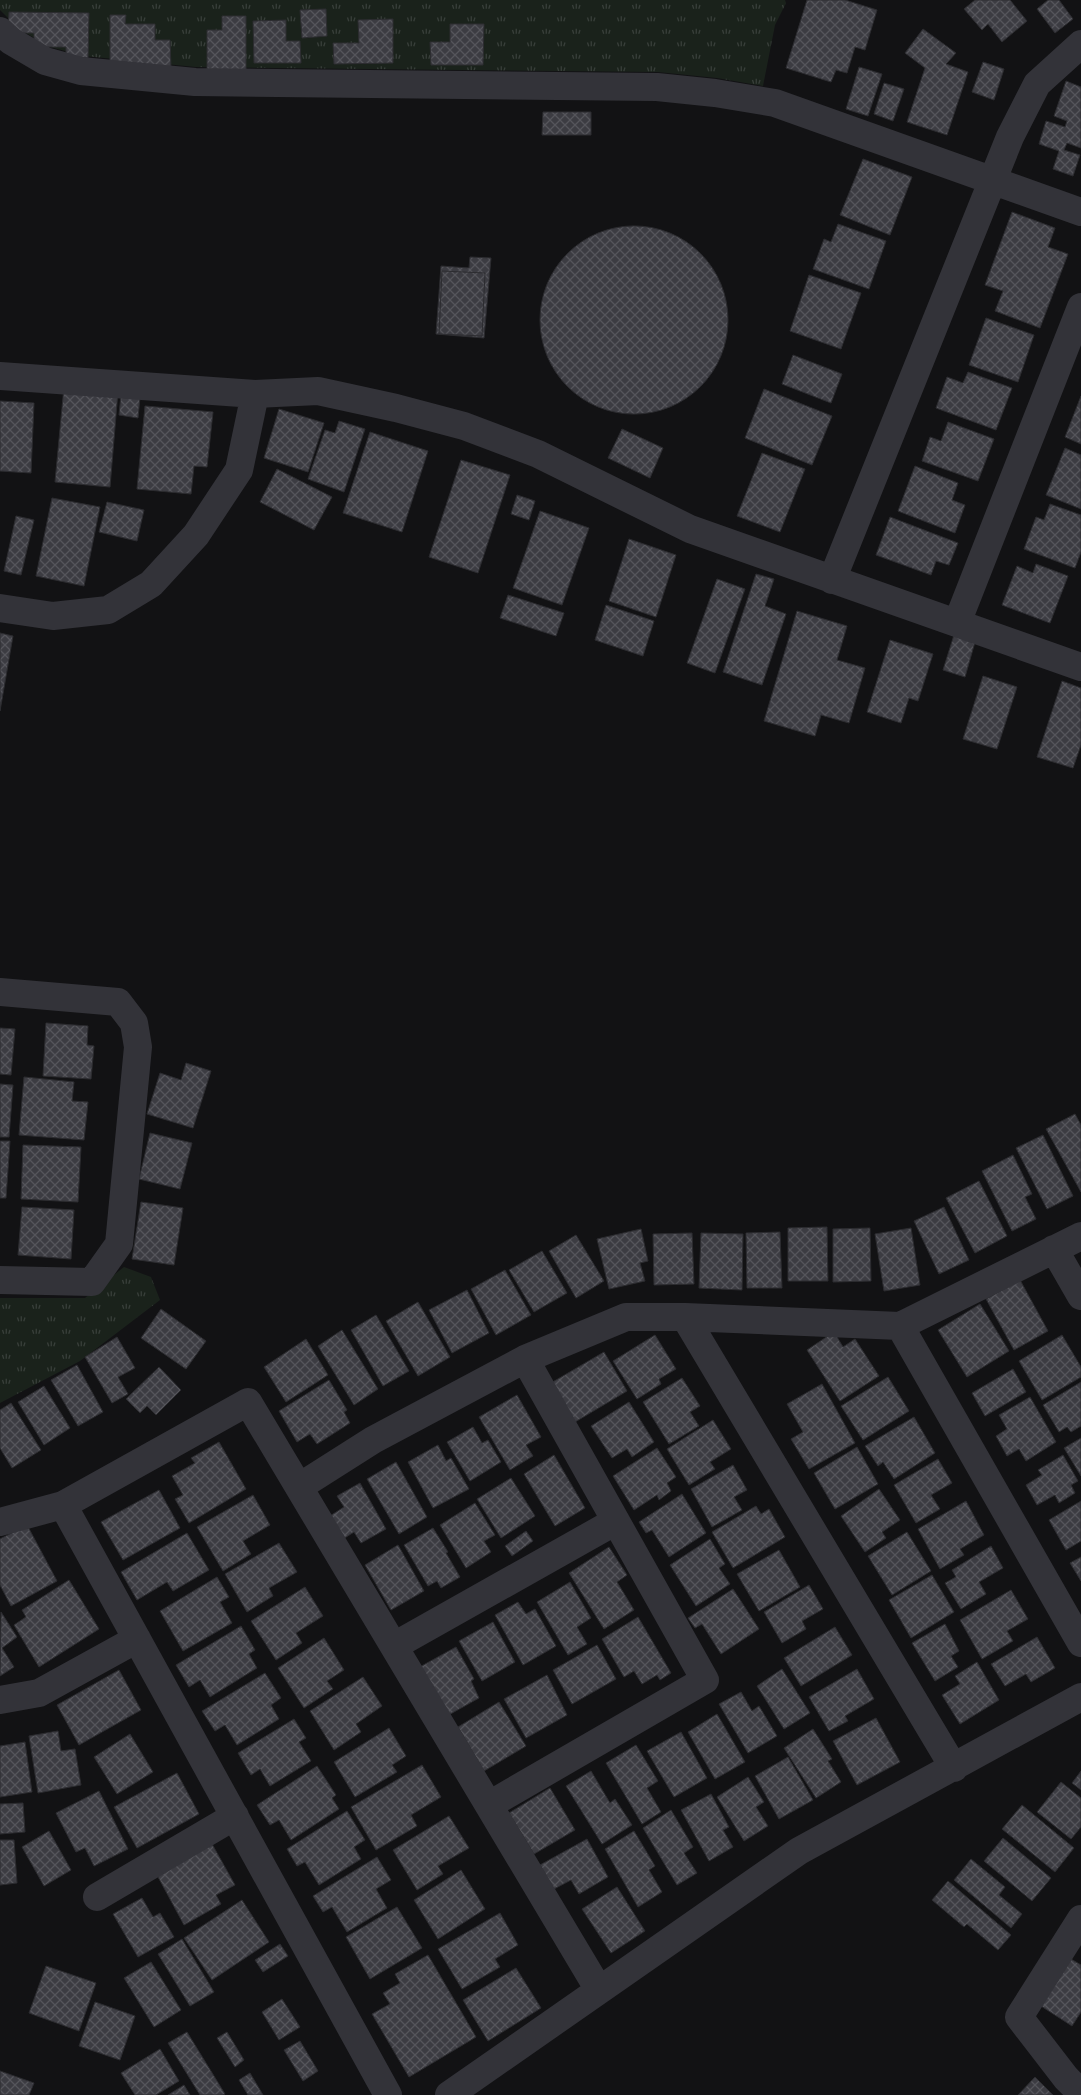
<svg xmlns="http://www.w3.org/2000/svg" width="1081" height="2095" viewBox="0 0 1081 2095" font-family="Cabin,sans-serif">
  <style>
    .grass { fill: url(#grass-tufts) }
    .building { fill: url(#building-cross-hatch); stroke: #2c2c30 }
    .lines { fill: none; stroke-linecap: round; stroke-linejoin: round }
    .minor { stroke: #333339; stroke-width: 28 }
  </style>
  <defs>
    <pattern id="grass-tufts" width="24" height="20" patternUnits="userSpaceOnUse" patternTransform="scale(1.25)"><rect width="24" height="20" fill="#1a221b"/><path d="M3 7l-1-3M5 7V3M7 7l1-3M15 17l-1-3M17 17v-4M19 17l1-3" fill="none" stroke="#383f3a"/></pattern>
    <pattern id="building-cross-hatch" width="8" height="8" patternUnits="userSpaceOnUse" patternTransform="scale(1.25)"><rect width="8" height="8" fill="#3c3c42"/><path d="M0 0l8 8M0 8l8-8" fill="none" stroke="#55555b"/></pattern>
  </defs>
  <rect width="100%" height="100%" fill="#121214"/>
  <!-- grass -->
  <path class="grass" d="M0,0H785L786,3L775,25L763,86L717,78L658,72L196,67L84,56L50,47L19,29L0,10Z
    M124,1267L151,1277L160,1300L80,1361L0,1403V1298H85Z"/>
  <!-- building -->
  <path class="building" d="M807,0H845L877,10L865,50L855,47L847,73L836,70L831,82L786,68Z
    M975,0H1010L1027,21L1002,42L988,24L982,30L964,9Z
    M1048,0H1059L1073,19L1055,33L1037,9Z
    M326,9L327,36L302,38L300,10Z
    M9,12L89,13L88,58L66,57V47H34V33H8Z
    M110,15H126L125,24H155V40H170L171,68L110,69Z
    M222,16H246V74H207V30H222Z
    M393,19V63L334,64L333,43H359L358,20Z
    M286,20V41H300L301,63H254L253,21Z
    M450,24H484L483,65H431L430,42H450Z
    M923,29L956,53L946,64L968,72L947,135L907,122L925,68L905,53Z
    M983,62L1004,69L994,100L972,92Z
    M859,67L882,74L868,116L846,109Z
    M1066,81L1081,87V148L1067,143L1064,150L1080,155L1073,176L1053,169L1059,151L1039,144L1046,121L1065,127L1067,121L1054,116Z
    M884,83L904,89L893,121L874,114Z
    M543,112H591V135H542Z
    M863,159L912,177L890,235L840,215Z
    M1012,212L1055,228L1048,247L1068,254L1040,328L995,311L1003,291L985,285Z
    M838,224L886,241L869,289L813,269L824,239L831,242Z
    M540 320a94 94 0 1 1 188 0a94 94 0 1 1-188 0Z
    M470,257L491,258L484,338L436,334L441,266L469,268Z
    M442,271L485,273L482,336L439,334Z
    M809,275L861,293L841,349L790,331Z
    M986,318L1034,335L1018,382L969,365Z
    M793,355L842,374L831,403L782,384Z
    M968,372L1012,388L996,430L936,408L947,377L963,383Z
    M64,387L118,391L110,487L55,482Z
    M764,389L832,416L812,465L745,438Z
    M121,395L140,397L138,418L119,415Z
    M1081,396V444L1065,437Z
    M0,401L34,403L31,473L0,471Z
    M145,406L213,412L207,467L194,466L191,494L137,489Z
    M279,409L324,423L308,472L264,458Z
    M339,421L365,429L344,492L308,479L325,430L335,433Z
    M948,422L994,439L978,481L922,461L930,437L941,441Z
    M622,429L663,448L650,478L608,458Z
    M370,432L428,451L402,532L343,513Z
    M1065,448L1081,455V509L1046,495Z
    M762,453L805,469L780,532L737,516Z
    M461,460L510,475L478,573L429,557Z
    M915,466L958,483L952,500L965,505L955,533L898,511Z
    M277,469L332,497L314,530L260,502Z
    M517,495L535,501L529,520L511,514Z
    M52,498L100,507L84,586L36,576Z
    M107,502L144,510L137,541L99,532Z
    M1050,504L1081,515V552L1075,568L1024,549L1036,517L1044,520Z
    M540,511L589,528L562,605L513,588Z
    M16,516L34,520L21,575L4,571Z
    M890,517L958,543L949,565L936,561L931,575L876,555Z
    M629,539L676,555L656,617L609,601Z
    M1036,564L1068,576L1050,623L1002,605L1017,566L1033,573Z
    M756,574L774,579L765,606L786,614L762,685L723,672Z
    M717,579L745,589L715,673L687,663Z
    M508,595L564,613L556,636L500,618Z
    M606,605L654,621L643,656L595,640Z
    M797,611L847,626L837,660L865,668L849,723L821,715L815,736L764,721Z
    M0,633L13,636L0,711Z
    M954,635L975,642L965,677L943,670Z
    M890,640L933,654L918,701L909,698L901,723L867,712Z
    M983,676L1017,687L997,749L963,739Z
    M1062,681L1081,688V745L1073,768L1037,757Z
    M46,1023L88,1026L87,1045L94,1046L91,1079L43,1076Z
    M0,1028L15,1029L11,1075L0,1074Z
    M186,1063L211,1071L193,1128L147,1114L160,1073L181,1080Z
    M24,1077L74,1082L72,1101L88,1102L84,1140L19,1135Z
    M0,1084L13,1085L9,1137H0Z
    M1075,1114L1081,1125V1192L1046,1129Z
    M150,1133L192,1143L180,1189L139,1179Z
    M1043,1135L1073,1196L1047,1209L1016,1148Z
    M0,1141H10L6,1198H0Z
    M23,1145L81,1147L78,1202L21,1199Z
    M1013,1155L1032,1194L1025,1197L1036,1219L1012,1231L982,1171Z
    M979,1181L1007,1236L975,1253L946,1198Z
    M141,1202L183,1208L174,1265L132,1259Z
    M22,1207L74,1210L71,1259L18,1255Z
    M944,1207L969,1260L939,1274L914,1221Z
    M827,1227L828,1281H788V1228Z
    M870,1228L871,1281L833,1282V1229Z
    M911,1228L920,1285L884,1291L875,1234Z
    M641,1229L648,1261L640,1263L645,1281L609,1289L597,1239Z
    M780,1232L782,1288H747L746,1233Z
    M692,1233L694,1284L654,1285L653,1234Z
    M701,1233L743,1234L742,1290L699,1288Z
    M576,1235L604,1281L576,1298L549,1251Z
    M542,1251L567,1293L534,1312L509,1270Z
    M505,1270L531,1315L496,1335L471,1289Z
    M1020,1280L1048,1331L1014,1350L986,1299Z
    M467,1290L489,1333L452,1353L429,1310Z
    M418,1302L450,1357L418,1376L386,1321Z
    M980,1304L1009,1351L967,1377L938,1330Z
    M161,1309L206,1341L186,1369L141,1338Z
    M376,1315L409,1371L383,1386L351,1330Z
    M342,1330L378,1389L354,1405L318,1346Z
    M834,1332L843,1347L855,1339L879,1376L840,1401L807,1350Z
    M655,1335L676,1369L659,1379L661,1384L637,1399L613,1361Z
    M1062,1335L1081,1367V1377L1042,1400L1019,1361Z
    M117,1337L135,1368L118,1377L128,1394L112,1403L85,1357Z
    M306,1339L328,1375L286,1402L264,1367Z
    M604,1352L627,1391L575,1422L551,1383Z
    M77,1365L103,1412L78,1426L51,1380Z
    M159,1367L181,1390L156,1415L147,1406L140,1413L126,1399Z
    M1013,1369L1026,1392L985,1416L972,1393Z
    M888,1377L909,1411L863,1440L841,1406Z
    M682,1378L700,1406L690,1412L699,1426L669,1444L643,1402Z
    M329,1380L347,1410L344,1412L350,1423L317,1444L310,1434L297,1442L279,1411Z
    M1081,1382V1426L1071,1432L1067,1427L1059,1432L1043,1405Z
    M822,1384L855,1443L809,1469L791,1439L803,1432L787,1404Z
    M44,1386L70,1428L44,1445L18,1402Z
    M517,1395L541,1437L526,1445L533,1456L510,1470L479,1417Z
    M1030,1397L1056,1442L1026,1461L1019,1449L1007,1456L996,1436L1007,1429L999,1415Z
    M629,1402L654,1442L632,1457L627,1449L612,1458L591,1426Z
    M11,1403L41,1450L12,1468L0,1448V1410Z
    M914,1417L935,1453L894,1479L883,1462L878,1466L865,1446Z
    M713,1420L731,1449L710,1462L715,1469L689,1485L667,1449Z
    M473,1427L482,1443L488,1440L501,1462L470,1481L447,1442Z
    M1081,1438V1476L1064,1448Z
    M219,1442L246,1489L189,1523L175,1499L183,1495L172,1476L195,1463L191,1458Z
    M438,1445L446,1461L451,1458L469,1489L433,1508L408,1462Z
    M857,1447L878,1484L835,1509L814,1473Z
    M657,1448L676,1477L667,1483L671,1491L659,1500L657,1495L634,1510L613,1476Z
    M554,1455L585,1508L555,1526L524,1474Z
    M1063,1455L1078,1481L1071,1485L1075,1493L1059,1503L1055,1495L1037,1505L1026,1485L1042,1475L1038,1470Z
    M938,1459L952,1483L931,1495L940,1509L916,1523L894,1485Z
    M396,1462L427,1517L399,1534L367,1479Z
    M733,1465L747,1490L734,1497L742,1510L712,1527L691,1489Z
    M511,1478L535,1516L501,1538L477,1499Z
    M360,1483L386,1529L361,1543L354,1532L343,1539L330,1516L344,1507L337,1496Z
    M879,1489L900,1520L882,1532L886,1538L865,1552L841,1516Z
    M159,1490L180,1528L123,1560L101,1522Z
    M682,1494L706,1533L669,1557L652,1530L646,1533L639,1522Z
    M253,1495L270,1525L243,1541L251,1554L223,1571L197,1527Z
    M966,1501L984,1535L960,1549L964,1555L940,1569L918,1529Z
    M1081,1501V1541L1066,1550L1049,1520Z
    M475,1503L495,1535L484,1541L491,1552L466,1568L440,1525Z
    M756,1506L761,1514L769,1509L785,1537L733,1568L712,1532Z
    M27,1525L57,1581L11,1606L0,1585V1539Z
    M433,1528L448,1552L446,1553L460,1577L441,1588L437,1581L428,1586L404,1545Z
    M526,1531L533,1541L512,1556L505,1546Z
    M907,1532L931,1571L892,1595L868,1556Z
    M187,1533L209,1570L173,1591L167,1582L137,1600L121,1572Z
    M710,1539L725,1564L719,1568L730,1584L696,1606L670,1565Z
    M279,1543L297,1572L269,1588L273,1596L247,1612L225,1574Z
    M398,1545L424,1591L391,1610L365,1565Z
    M991,1546L1003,1568L979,1582L986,1594L961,1609L945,1583L956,1577L952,1570Z
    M609,1547L627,1575L617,1582L634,1610L604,1629L569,1573Z
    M779,1550L800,1587L759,1611L737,1574Z
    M1081,1557V1581L1070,1563Z
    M932,1575L954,1612L911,1638L889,1600Z
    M217,1577L229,1597L220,1602L232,1623L183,1651L160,1611Z
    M69,1580L99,1629L39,1667L14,1625L26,1617L22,1610Z
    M570,1582L591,1618L577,1627L587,1644L568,1655L537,1602Z
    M809,1585L823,1609L802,1621L806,1629L782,1643L764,1612Z
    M305,1587L323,1616L296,1633L302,1643L276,1660L251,1621Z
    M733,1589L759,1629L721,1654L702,1624L695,1628L688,1618Z
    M1011,1590L1028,1619L1007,1631L1013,1641L982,1659L960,1620Z
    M518,1602L526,1614L535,1609L556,1646L523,1665L495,1615Z
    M1,1612L17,1637L2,1648L14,1667L0,1676Z
    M638,1617L671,1673L660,1680L657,1675L642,1684L634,1671L624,1677L602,1639Z
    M493,1622L515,1662L482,1681L459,1641Z
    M945,1624L959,1651L951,1656L958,1667L935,1681L912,1643Z
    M241,1626L255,1650L249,1654L257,1668L210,1697L200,1680L189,1687L176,1665Z
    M835,1627L852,1655L801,1686L784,1658Z
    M1037,1637L1055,1668L1031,1682L1026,1674L1005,1686L991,1664Z
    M324,1638L344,1670L327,1681L333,1689L304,1708L278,1668Z
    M597,1645L616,1679L572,1704L553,1670Z
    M456,1647L474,1679L471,1681L479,1698L445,1717L418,1668Z
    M977,1662L999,1700L960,1724L942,1695L960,1684L955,1676Z
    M782,1669L810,1713L784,1729L757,1686Z
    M857,1669L874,1699L845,1716L848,1721L829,1731L809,1697Z
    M119,1670L141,1710L79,1745L57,1705Z
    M265,1673L281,1698L271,1705L279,1719L237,1745L225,1725L215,1731L202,1711Z
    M547,1675L567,1715L526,1738L504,1699Z
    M363,1677L382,1706L356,1724L361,1732L334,1750L310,1711Z
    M741,1692L752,1711L759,1706L777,1736L748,1753L719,1704Z
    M499,1702L526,1746L484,1771L458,1727Z
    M717,1714L745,1762L715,1779L688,1732Z
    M876,1718L900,1762L857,1785L833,1741Z
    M294,1719L306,1738L299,1742L311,1761L270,1786L260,1769L251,1775L238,1753Z
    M389,1728L406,1756L392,1765L397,1772L355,1797L334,1762Z
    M813,1729L832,1759L828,1761L841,1782L816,1798L784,1748Z
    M58,1731L61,1751L75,1749L81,1785L38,1793L29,1736Z
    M681,1732L707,1778L674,1797L647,1751Z
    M130,1734L153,1772L117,1794L94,1757Z
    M25,1742L32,1792L0,1797V1746Z
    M636,1745L658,1781L647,1788L661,1812L642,1824L606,1763Z
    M788,1757L813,1800L779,1819L755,1776Z
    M422,1765L441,1797L411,1815L417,1826L376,1850L351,1807Z
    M317,1766L336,1795L332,1798L339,1809L291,1840L279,1820L270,1825L257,1805Z
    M591,1771L610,1803L615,1799L632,1825L602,1844L566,1786Z
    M1081,1771V1790L1072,1783Z
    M177,1773L199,1814L137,1848L114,1807Z
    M748,1777L764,1802L756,1807L768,1826L744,1841L717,1797Z
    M1061,1782L1081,1798V1827L1071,1839L1037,1812Z
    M550,1788L575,1830L534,1854L509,1813Z
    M99,1791L128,1849L94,1866L85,1848L76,1852L56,1813Z
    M711,1794L729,1827L723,1830L733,1847L709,1861L681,1810Z
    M23,1803L25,1832L0,1834V1804Z
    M1022,1805L1074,1848L1055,1872L1002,1829Z
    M671,1810L693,1847L684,1853L697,1873L677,1885L643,1828Z
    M347,1811L365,1840L354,1847L361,1859L319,1885L305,1862L297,1866L287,1849Z
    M449,1816L469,1848L438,1866L443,1874L417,1890L393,1850Z
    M49,1831L71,1870L44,1886L22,1847Z
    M634,1831L655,1866L649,1870L662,1892L638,1907L605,1849Z
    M1003,1838L1051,1878L1032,1901L984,1861Z
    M587,1839L608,1877L579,1894L571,1880L554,1889L540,1865Z
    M0,1840H14L17,1883L0,1885Z
    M212,1844L235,1885L216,1895L221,1904L184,1925L157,1875Z
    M377,1857L391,1880L376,1889L387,1908L347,1932L332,1907L323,1912L313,1896Z
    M971,1859L1005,1887L999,1895L1022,1914L1011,1928L954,1880Z
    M461,1870L485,1909L438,1939L414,1900Z
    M948,1881L1011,1935L998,1950L967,1924L964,1927L932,1900Z
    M617,1887L645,1931L611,1953L582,1909Z
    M142,1898L153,1917L160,1913L174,1937L138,1957L113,1914Z
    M242,1900L269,1942L212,1980L184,1938Z
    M397,1907L422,1948L370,1979L346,1937Z
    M500,1913L518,1945L495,1959L500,1967L462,1989L438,1949Z
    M182,1939L214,1992L190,2006L158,1954Z
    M280,1944L288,1956L263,1972L255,1960Z
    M428,1955L476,2037L409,2077L372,2014L390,2004L383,1993L400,1983L395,1974Z
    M1071,1959L1081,1965V2012L1072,2026L1041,2006Z
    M151,1962L181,2010L154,2027L124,1978Z
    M46,1966L96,1983L79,2031L29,2013Z
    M516,1968L541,2008L488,2041L463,2000Z
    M282,1999L300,2027L279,2040L262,2012Z
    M95,2002L135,2016L120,2060L79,2046Z
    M187,2032L225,2094L223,2095H200L168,2043Z
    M227,2032L244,2060L235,2067L217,2038Z
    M300,2041L318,2071L303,2081L284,2050Z
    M160,2049L179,2081L156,2095H135L121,2073Z
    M0,2071L34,2083L29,2095H0Z
    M250,2073L263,2095H248L239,2080Z
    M1035,2077L1053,2095H1018Z
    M184,2085L190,2095H168Z"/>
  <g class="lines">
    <!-- minor -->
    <path class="minor" d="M0,31L11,41L45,61L81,71L195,82L657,87L715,93L775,103L1081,212
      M0,376L255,394L318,391L396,408L464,426L538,454L690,529L1081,667
      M832,580L1010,137L1037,84L1081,44
      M0,608L53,616L108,610L151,584L196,535L239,470L255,394
      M957,623L1081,307
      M0,992L118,1002L134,1023L138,1047L119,1244L92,1282L0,1280
      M1054,1249L1081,1296
      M685,1317L954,1768
      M900,1326L1081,1643
      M299,1487L373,1440L525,1359L626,1317H685L900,1326L1081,1236
      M63,1505L388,2095
      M0,1522L63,1505L248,1402L599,1990
      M394,1646L616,1521
      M0,1700L39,1693L137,1639
      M489,1805L705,1680L525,1359
      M97,1897L235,1816
      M1081,1919L1019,2017L1066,2078L1081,2093
      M449,2095L799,1851L1081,1697"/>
  </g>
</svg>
